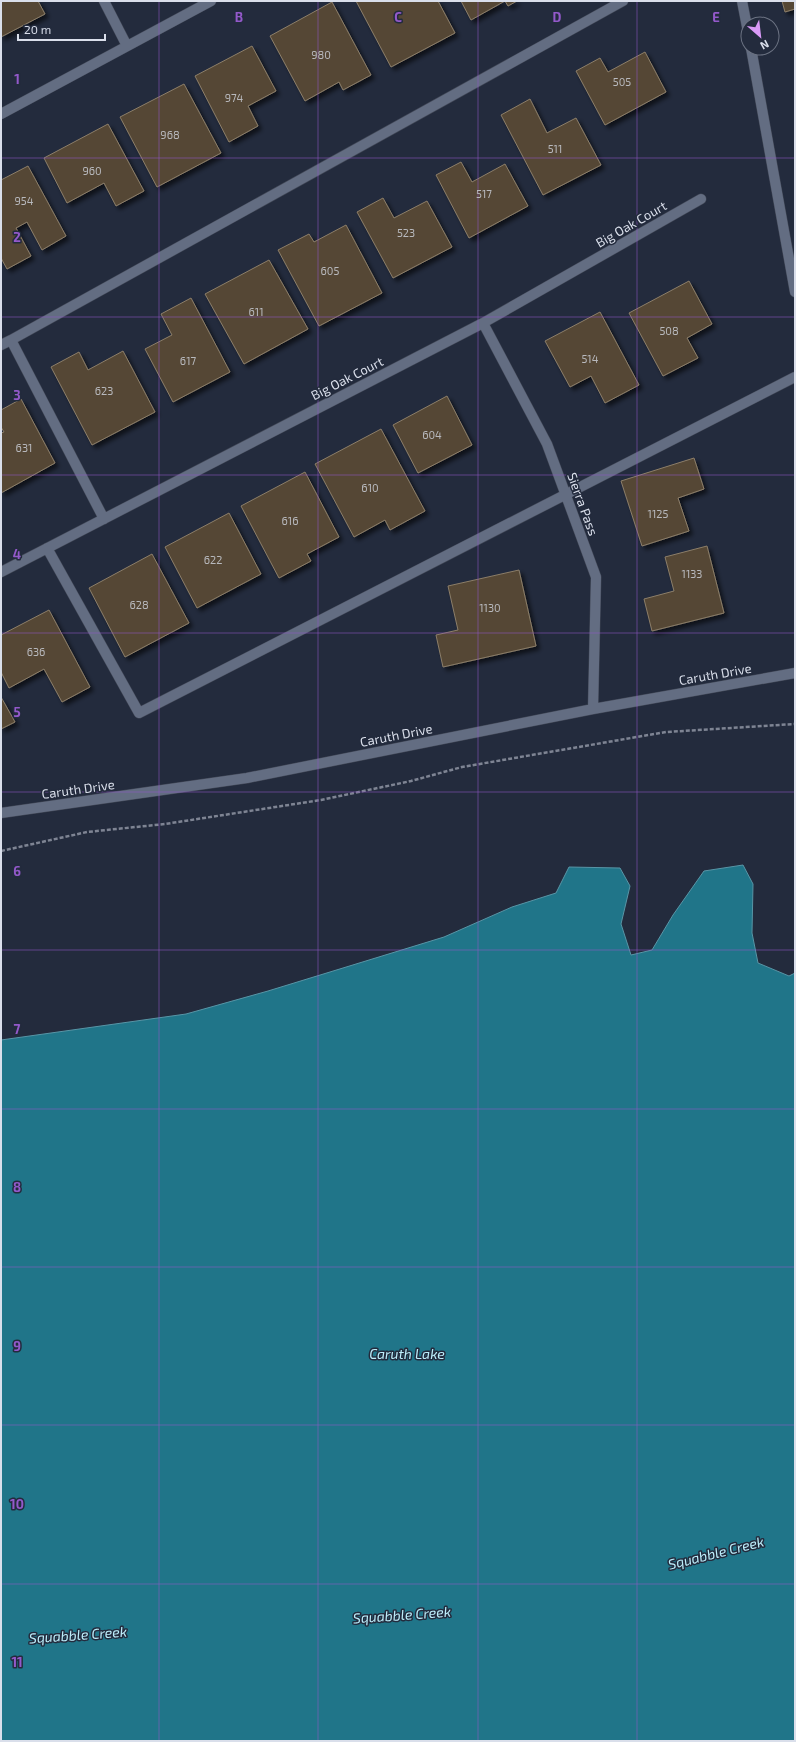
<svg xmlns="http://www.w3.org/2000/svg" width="796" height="1742" viewBox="0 0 796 1742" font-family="'Exo 2',sans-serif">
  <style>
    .water { fill: #207589; stroke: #5895a6 }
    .building { fill: #544734; stroke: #8c7e69; filter: url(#shadow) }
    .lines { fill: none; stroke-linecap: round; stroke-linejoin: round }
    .minor-casing { stroke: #424857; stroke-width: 11 }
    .path { stroke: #7e8493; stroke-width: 2.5; stroke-dasharray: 4 2; stroke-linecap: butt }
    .minor { stroke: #636d82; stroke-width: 10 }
    .grid { fill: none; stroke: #9359ca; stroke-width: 1; stroke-opacity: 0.55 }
    .labels { text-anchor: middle; stroke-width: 3; stroke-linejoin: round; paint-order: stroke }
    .number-label { font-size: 11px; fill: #b8b9bd }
    .street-label { font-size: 13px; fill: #dadfeb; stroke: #232b3d }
    .water-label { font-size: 14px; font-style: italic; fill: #bdeefb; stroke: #232b3d }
    .grid-label { font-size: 13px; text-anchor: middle; font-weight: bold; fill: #9359ca; stroke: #232b3d; stroke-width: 3; stroke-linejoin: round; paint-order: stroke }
  </style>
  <defs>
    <filter id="shadow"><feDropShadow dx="3.5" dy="3.5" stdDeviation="2" flood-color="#0009"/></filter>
  </defs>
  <rect width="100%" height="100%" fill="#232b3d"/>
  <!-- water -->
  <path class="water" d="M743,865L753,884L752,933L758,963L789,976L795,973V1741H1V1040L186,1014L268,991L444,937L512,907L556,893L569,867L620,868L630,886L621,924L631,955L652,950L673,915L704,871Z"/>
  <!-- building -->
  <path class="building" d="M1,1H38L45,14L1,37Z
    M356,1H438L455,33L391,67Z
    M461,1H517L508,6L505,1L471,20Z
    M782,1H795V9L785,12Z
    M332,2L371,75L343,90L339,82L305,101L270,36Z
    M252,46L276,91L248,106L258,126L229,142L195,76Z
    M645,52L666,92L605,125L576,71L600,58L608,72Z
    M184,84L221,153L157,187L120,117Z
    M530,99L547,133L576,118L601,165L543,195L501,115Z
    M108,124L144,191L116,206L104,183L67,203L44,158Z
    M461,162L472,182L505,164L528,206L469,238L436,175Z
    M28,166L66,236L42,250L27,222L16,228L31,256L7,269L1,258V180Z
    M383,198L394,218L427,201L452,247L393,278L357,212Z
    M346,225L382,293L319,326L278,250L309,234L314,242Z
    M269,260L308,329L244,364L205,294Z
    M689,281L712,324L687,338L698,358L663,376L629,313Z
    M191,298L230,372L173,402L145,349L172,335L161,314Z
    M600,312L639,385L605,403L591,376L570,387L545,341Z
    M123,351L155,412L92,445L51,367L79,352L88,370Z
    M447,396L472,445L418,473L393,425Z
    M21,399L55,463L1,493V433L4,432L1,427V410Z
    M381,429L425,511L390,530L385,520L354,537L315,464Z
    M694,458L704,489L678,498L689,531L642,546L621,481Z
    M305,472L339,537L307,554L311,561L279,578L241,506Z
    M229,513L261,574L197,608L165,547Z
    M707,546L724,613L652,631L644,599L674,591L665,557Z
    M152,554L189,623L125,657L89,588Z
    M519,570L536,646L443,667L436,635L458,630L448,586Z
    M49,610L90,687L62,702L44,669L9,688L1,672V635Z
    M1,697L15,722L1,729Z"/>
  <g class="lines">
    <defs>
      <path id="minor" d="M104,1L127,46
        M742,1L748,32
        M751,48L795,292
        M1,114L211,1
        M483,323L547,444L596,577L593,709
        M1,345L11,340
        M104,519L11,340L623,1
        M47,548L139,713L795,377
        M1,572L483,323L701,199
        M1,813L247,778L593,709L795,673"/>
    </defs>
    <!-- minor casing -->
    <use href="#minor" class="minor-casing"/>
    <!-- path -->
    <path class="path" d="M1,851L87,832L165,824L321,800L411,781L462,767L666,732L795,724"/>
    <!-- minor -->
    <use href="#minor" class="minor"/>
  </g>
  <!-- grid -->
  <path class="grid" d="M159,1V1741M318,1V1741M478,1V1741M637,1V1741M1,158H795M1,317H795M1,475H795M1,633H795M1,792H795M1,950H795M1,1109H795M1,1267H795M1,1425H795M1,1584H795"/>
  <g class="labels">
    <!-- number labels -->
    <g class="number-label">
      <text x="321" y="59">980</text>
      <text x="622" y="86">505</text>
      <text x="234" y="102">974</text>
      <text x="170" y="139">968</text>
      <text x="555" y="153">511</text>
      <text x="92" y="175">960</text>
      <text x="484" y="198">517</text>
      <text x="24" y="205">954</text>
      <text x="406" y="237">523</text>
      <text x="330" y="275">605</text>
      <text x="256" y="316">611</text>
      <text x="669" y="335">508</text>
      <text x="590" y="363">514</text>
      <text x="188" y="365">617</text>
      <text x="104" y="395">623</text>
      <text x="432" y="439">604</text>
      <text x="24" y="452">631</text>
      <text x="370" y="492">610</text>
      <text x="658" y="518">1125</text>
      <text x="290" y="525">616</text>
      <text x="213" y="564">622</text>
      <text x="692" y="578">1133</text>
      <text x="139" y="609">628</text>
      <text x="490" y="612">1130</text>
      <text x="36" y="656">636</text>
    </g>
    <!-- street labels -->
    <g class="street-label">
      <text transform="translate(631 224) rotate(-30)" y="5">Big Oak Court</text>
      <text transform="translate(347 378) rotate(-27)" y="5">Big Oak Court</text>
      <text transform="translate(583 504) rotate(70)" y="5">Sierra Pass</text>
      <text transform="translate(715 674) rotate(-10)" y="5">Caruth Drive</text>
      <text transform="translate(396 735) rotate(-11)" y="5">Caruth Drive</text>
      <text transform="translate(78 789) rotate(-8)" y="5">Caruth Drive</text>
    </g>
    <!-- water labels -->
    <g class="water-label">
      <text x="407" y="1359">Caruth Lake</text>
      <text transform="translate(716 1553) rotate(-14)" y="5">Squabble Creek</text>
      <text transform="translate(402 1615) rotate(-4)" y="5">Squabble Creek</text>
      <text transform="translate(78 1635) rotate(-4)" y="5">Squabble Creek</text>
    </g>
  </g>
  <g class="grid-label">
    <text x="239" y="22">B</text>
    <text x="398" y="22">C</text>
    <text x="557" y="22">D</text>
    <text x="716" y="22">E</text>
    <text x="17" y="84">1</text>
    <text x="17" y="242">2</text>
    <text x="17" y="400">3</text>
    <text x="17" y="559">4</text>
    <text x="17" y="717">5</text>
    <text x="17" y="876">6</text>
    <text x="17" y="1034">7</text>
    <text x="17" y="1192">8</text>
    <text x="17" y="1351">9</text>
    <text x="17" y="1509">10</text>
    <text x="17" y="1667">11</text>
  </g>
  <!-- border -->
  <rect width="796" height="1742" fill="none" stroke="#dadfeb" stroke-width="4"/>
  <!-- north arrow -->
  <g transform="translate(760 36) rotate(152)"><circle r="19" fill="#232b3d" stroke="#6c7383"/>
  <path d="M0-3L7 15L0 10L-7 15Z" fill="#d99af7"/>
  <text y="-6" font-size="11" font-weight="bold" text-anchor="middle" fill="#dadfeb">N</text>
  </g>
  <!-- scale -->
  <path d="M18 34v6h87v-6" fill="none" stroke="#dadfeb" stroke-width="2"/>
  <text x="24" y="34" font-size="12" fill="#dadfeb" stroke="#232b3d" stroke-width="3" paint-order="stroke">20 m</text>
</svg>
